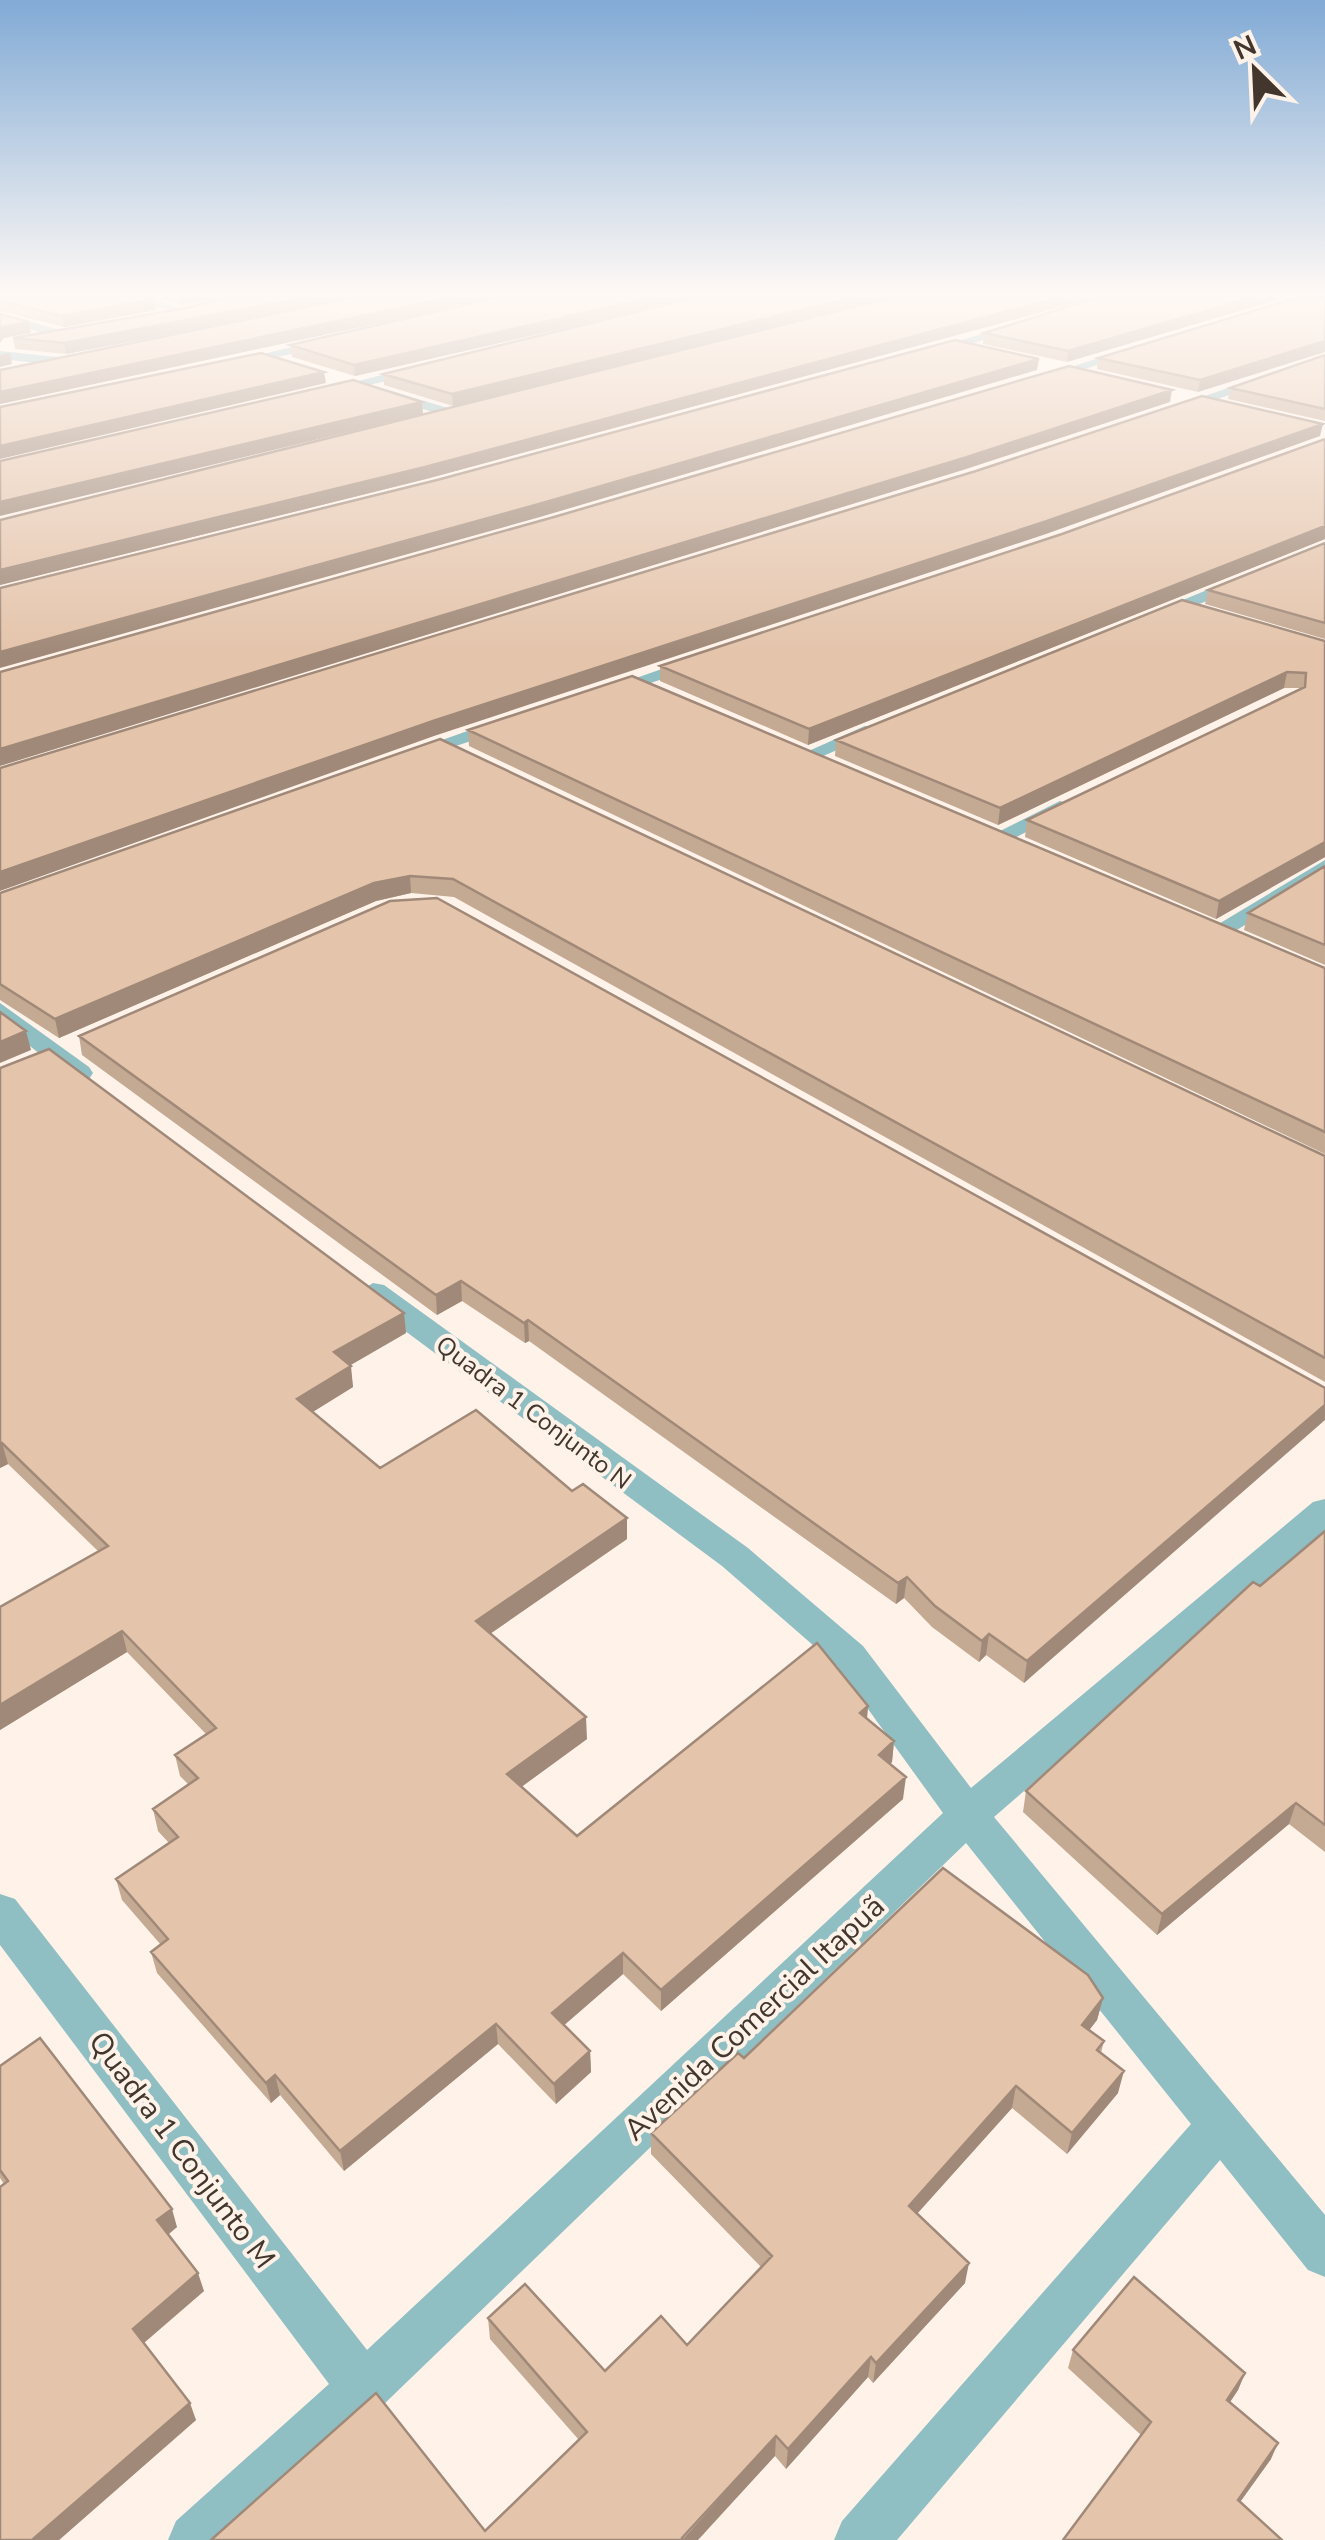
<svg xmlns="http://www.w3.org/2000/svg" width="1325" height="2540" viewBox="0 0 1325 2540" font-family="'Nunito Sans',sans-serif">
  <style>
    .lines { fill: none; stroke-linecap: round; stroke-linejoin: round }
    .minor { fill: #8fbec3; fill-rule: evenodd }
    .tertiary { fill: #8fbec3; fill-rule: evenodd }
    .wall { fill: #c4a993 }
    .shaded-wall { fill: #a08978 }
    .building { fill: #e4c4ab; stroke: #a08978; stroke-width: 2.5 }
    .labels { text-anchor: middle; stroke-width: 8; stroke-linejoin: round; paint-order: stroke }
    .street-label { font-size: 25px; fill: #42362d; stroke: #fef2e9 }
    .near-street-label { font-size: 30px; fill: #42362d; stroke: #fef2e9 }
  </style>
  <rect width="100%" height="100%" fill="#fef2e9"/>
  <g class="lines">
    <!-- minor -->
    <path class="minor" d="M127,297H145L192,312L186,315Z
      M0,313L67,332L69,335L63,339L0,320Z
      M1022,322L1026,328L927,356L921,352Z
      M328,338L332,345L232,367L226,363Z
      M1132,347L1142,350L1046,382L1035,379Z
      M1325,354V362L1177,413L1165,410Z
      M422,365L426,372L325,395L318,391Z
      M385,389L464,413L466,416L459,420L380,396Z
      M1243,575L1251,580L1249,584L1157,621L1142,617Z
      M699,656L705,657V665L605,698L596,692Z
      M504,718L514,724L511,728L410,761L400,755Z
      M865,726L882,730L812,761L795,757Z
      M1060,801L1067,803V811L1005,843H989L986,838Z
      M1325,860V876L1227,936H1211L1207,931Z
      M0,1003L89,1067L93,1073L89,1079H71L0,1022Z
      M373,1283L384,1285L748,1548L863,1646L971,1788L1313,1502L1325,1499V1530L994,1817L1325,2215V2277L1308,2270L1220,2160L897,2540H834L842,2521L1191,2124L966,1843L382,2406L235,2540H168L176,2521L329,2384L0,1945V1894L15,1899L367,2350L943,1813L837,1666L722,1566L362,1299L358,1292Z"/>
    <!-- tertiary -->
    <path class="tertiary" d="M0,351L66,358L86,354L92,358L66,366L0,359Z"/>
  </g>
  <!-- wall -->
  <path class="wall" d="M0,297L154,299L156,310L64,327L0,311Z
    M158,297H222L182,305Z
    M228,297H1097L426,479L0,585V520L691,348L453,406L384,385L383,374L654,308L355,376L292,357L290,345L469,304L0,404V370L255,318L66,354L15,349L13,338L186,308Z
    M1099,297L1067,362L983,344L984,333Z
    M1299,297L1198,392L1097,369L1098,358Z
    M1325,355V421L1228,399L1230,388Z
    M1325,439V539L808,745L660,681V666L1062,534Z
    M1325,543V639L1205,604L1208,590Z
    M1325,641V857L1216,919L1025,837L1027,820L1302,688H1284L998,825L835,756L836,740Z
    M468,730L1325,968V1154L469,746Z
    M440,739L1325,1156V1382L454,897L411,893L376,901L59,1038L0,1000V893Z
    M1325,866V965L1244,930L1248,913Z
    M79,1036L1325,1388L1024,1683L986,1655L979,1662L932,1627L904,1598L896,1604L529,1341L525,1343L462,1301L437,1315L82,1055Z
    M0,1068L404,1313L406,1333L350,1365L353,1387L312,1412L380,1468L572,1491L627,1518V1539L490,1634L587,1739L521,1787L577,1836L868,1706L867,1719L894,1741L892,1762L890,1764L903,1799L661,2011L623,1974L564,2025L590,2051L591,2072L556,2104L498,2044L344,2171L280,2095L271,2103L157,1973L151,1952L161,1945L122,1900L116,1879L169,1843L158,1831L153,1809L189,1785L180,1776L175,1755L206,1734L127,1652L0,1730V1607L98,1551L8,1464L0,1468Z
    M1325,1531V1852L1289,1824L1157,1935L1023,1812L1026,1791L1260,1586Z
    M1103,1998L1097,2020L1089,2030L1104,2041L1101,2053L1118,2093L1067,2154L1012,2108L917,2214L965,2283L873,2383L868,2377L786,2469L775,2456L485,2531L579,2440L490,2339L488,2318L605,2371L687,2345L761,2267L651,2154V2133L744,2058Z
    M0,2066L177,2227L168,2234L204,2291L144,2343L196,2420L59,2540H0L4,2184L0,2178Z
    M1073,2350L1245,2373L1238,2390L1230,2402L1271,2459L1240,2502L1141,2435L1068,2368Z"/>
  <!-- shaded-wall -->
  <path class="shaded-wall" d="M181,297H222L182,305Z
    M307,297H362L66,354L64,343Z
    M452,297H501L0,404V392Z
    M654,297H699L355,376L354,365Z
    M855,297H896L453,406L452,394Z
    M1060,297H1097L426,479L0,585V570Z
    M1254,297H1287L1067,362L1068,351Z
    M154,299L156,310L64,327L62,316Z
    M29,322L31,333L4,338L0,343V330L2,327Z
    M1325,341V352L1198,392L1200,380Z
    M10,353L12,364L0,367V355Z
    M1039,359L1037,370L540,517L0,668V652Z
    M324,372L326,383L0,459V446Z
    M1172,390L1170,402L963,470L0,766V749Z
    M422,402L423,414L0,516V502Z
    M1323,424L1320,436L1046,534L434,736L0,891V872L433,721Z
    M1325,526V539L808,745L809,729Z
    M1287,672L1284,688L998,825L1000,808Z
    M1325,842V857L1216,919L1219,901Z
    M410,876L411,893L376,901L59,1038L55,1019L374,883Z
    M26,1031L31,1050L0,1063V1042Z
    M461,1281L462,1301L437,1315L436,1295Z
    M404,1313L406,1333L337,1373L334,1352Z
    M528,1320L529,1341L525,1343L524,1323Z
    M351,1366L353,1387L300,1420L297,1399Z
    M1325,1405V1420L1024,1683L1027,1661Z
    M2,1443L8,1464L0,1468V1444Z
    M627,1518V1539L478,1642L476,1621Z
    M907,1577L904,1598L896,1604L898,1583Z
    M122,1631L127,1652L0,1730V1705Z
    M989,1634L986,1655L979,1662L982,1641Z
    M868,1706L866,1727L860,1713Z
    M586,1717L587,1739L509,1796L507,1774Z
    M894,1741L892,1762L876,1776L879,1755Z
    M906,1777L903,1799L661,2011V1990Z
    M1296,1803L1289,1824L1157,1935L1162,1914Z
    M623,1953V1974L554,2034L552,2013Z
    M1103,1998L1097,2020L1077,2046L1082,2025Z
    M496,2024L498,2044L344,2171L340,2151Z
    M590,2051L591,2072L556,2104L554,2084Z
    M1124,2071L1118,2093L1067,2154L1072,2133Z
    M275,2075L280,2095L271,2103L266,2083Z
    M1016,2086L1012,2108L905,2227L909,2206Z
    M172,2209L177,2227L163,2239L157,2220Z
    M969,2263L965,2283L873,2383L876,2363Z
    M198,2273L204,2291L139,2347L133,2329Z
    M871,2357L868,2377L786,2469L788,2449Z
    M1245,2373L1238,2390L1220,2417L1227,2400Z
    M190,2403L196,2420L59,2540H32Z
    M776,2436L775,2456L698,2540H682Z
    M1278,2443L1271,2459L1230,2516L1238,2500Z"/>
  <!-- building -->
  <path class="building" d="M0,297H147L154,299L62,316L0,301Z
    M228,297H307L64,343L13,338L186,308Z
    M356,297H452L0,392V370Z
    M499,297H654L354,365L290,345Z
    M697,297H855L452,394L383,374Z
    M894,297H1060L425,467L0,570V520Z
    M1099,297H1254L1068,351L984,333Z
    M1299,297H1325V341L1200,380L1098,358Z
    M0,314L29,322L2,327L0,330Z
    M955,340L1039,359L539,504L0,652V588L437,480Z
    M261,353L324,372L0,446V407Z
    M1325,355V409L1230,388Z
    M1069,366L1172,390L964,458L0,749V672L554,517Z
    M353,380L422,402L0,502V461Z
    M1202,396L1323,424L1047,521L433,721L0,872V768L976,471Z
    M1325,439V526L809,729L660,666L1062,534Z
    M1325,543V623L1208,590Z
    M1182,600L1325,641V842L1219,901L1027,820L1305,687L1306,673L1287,672L1000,808L836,740Z
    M632,676L1325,968V1132L468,730Z
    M440,739L1325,1156V1358L453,879L410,876L374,883L55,1019L0,984V893Z
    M1325,866V945L1248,913Z
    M437,898L1325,1388V1405L1027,1661L989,1634L982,1641L935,1606L907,1577L898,1583L528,1320L524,1323L461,1281L436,1295L79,1036L390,901Z
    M0,1012L26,1031L0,1042Z
    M49,1049L404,1313L334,1352L351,1366L297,1399L380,1468L476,1410L572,1491L583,1484L627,1518L476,1621L586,1717L507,1774L577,1836L817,1643L868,1706L860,1713L894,1741L879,1755L906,1777L661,1990L623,1953L552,2013L590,2051L554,2084L496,2024L340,2151L275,2075L266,2083L151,1952L168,1939L116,1879L178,1837L153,1809L198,1778L175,1755L216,1728L122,1631L0,1705V1607L108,1546L2,1443L0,1444V1068Z
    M1325,1531V1825L1296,1803L1162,1914L1026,1791L1253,1582L1260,1586Z
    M943,1868L1088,1975L1103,1998L1082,2025L1104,2041L1097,2050L1124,2071L1072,2133L1016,2086L909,2206L969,2263L876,2363L871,2357L788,2449L776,2436L682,2538L683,2540H211L376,2393L485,2531L587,2432L488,2318L525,2284L605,2371L661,2316L687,2345L772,2256L651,2133L738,2053L744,2058Z
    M40,2038L172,2209L157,2220L198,2273L133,2329L190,2403L32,2540H0V2187L8,2181L0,2170V2066Z
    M1134,2277L1245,2373L1227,2400L1278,2443L1238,2500L1282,2540H1063L1151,2422L1073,2350Z"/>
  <!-- sky -->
  <linearGradient id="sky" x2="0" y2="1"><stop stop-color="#81aad5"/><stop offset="0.45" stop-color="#fff9f5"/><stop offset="1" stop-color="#fff9f5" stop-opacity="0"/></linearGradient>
  <rect width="1325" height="653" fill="url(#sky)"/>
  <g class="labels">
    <!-- street labels -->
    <g class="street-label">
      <text transform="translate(534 1412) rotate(37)" y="9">Quadra 1 Conjunto N</text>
    </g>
    <!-- near-street labels -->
    <g class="near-street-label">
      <text transform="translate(754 2018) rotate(-43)" y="10">Avenida Comercial Itapuã</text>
      <text transform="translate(182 2150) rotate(53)" y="10">Quadra 1 Conjunto M</text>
    </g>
  </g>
  <!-- north arrow -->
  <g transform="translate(1255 70) rotate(336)" stroke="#fef2e9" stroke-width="8" paint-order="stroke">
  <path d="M0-8L18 38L0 25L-18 38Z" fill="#42362d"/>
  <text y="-15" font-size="28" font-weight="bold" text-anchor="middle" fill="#42362d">N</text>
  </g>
</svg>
